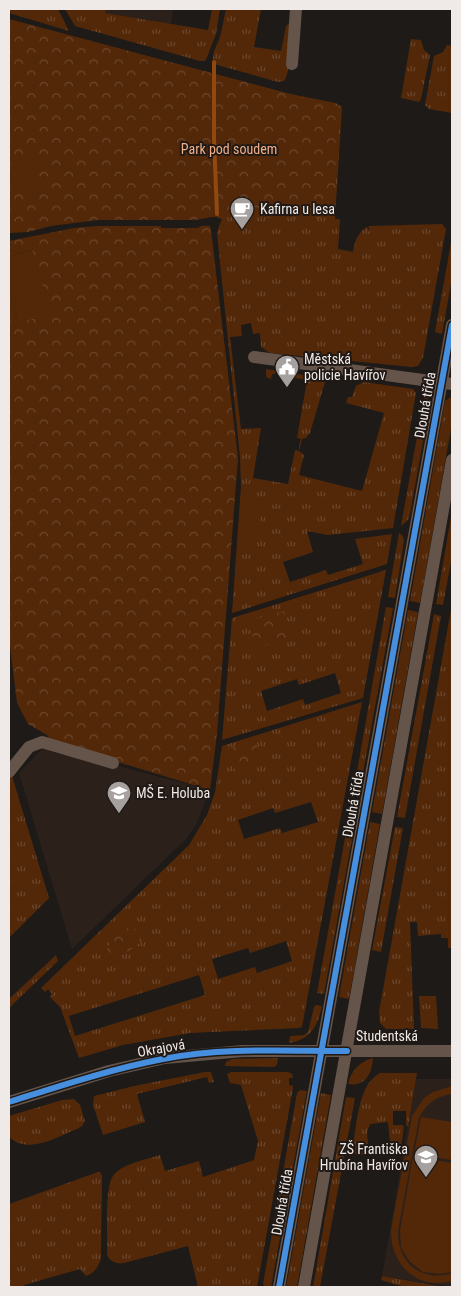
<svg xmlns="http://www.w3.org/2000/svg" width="461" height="1296" viewBox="0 0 461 1296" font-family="'Roboto Condensed',sans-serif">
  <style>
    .built { fill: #2b201a }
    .grass { fill: url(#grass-tufts); fill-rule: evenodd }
    .forest { fill: url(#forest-crowns) }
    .garden { fill: #522809 }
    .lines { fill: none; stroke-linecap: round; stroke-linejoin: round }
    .stream { stroke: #91490f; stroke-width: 4 }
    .street { stroke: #64544a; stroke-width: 12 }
    .cycleway-casing { stroke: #201915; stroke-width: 9 }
    .cycleway { stroke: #468fdf; stroke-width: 6 }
    .labels { text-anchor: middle; stroke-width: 4; stroke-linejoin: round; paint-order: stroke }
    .park-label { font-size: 14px; fill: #f1af88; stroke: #201915 }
    .poi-label { font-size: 14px; fill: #efeae7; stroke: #201915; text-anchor: start }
    .street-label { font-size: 14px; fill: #efeae7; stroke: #201915 }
  </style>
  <defs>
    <pattern id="grass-tufts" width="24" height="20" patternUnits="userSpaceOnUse" patternTransform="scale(1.25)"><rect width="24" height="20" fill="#522809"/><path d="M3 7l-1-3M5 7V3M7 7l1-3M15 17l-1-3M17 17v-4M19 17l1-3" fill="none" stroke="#6b472d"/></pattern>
    <pattern id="forest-crowns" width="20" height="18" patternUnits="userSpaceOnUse" patternTransform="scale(1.25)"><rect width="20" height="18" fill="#522809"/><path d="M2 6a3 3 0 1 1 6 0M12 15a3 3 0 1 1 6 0" fill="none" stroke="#6b472d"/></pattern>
  </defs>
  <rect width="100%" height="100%" fill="#1d1a18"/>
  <!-- built -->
  <path class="built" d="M105,9H173L171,24L104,13Z
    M46,747L210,790L196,825L185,840L72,949L19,773L42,749Z
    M416,1079H452V1287L382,1276Z"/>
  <!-- grass -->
  <path class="grass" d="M9,9H58L69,31L9,13Z
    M65,9H105V13L208,30L212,9H220L216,34L207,57L205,61H200L75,26Z
    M226,9H261L254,47L281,51L286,26L290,23C289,37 292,70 284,81L278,82L214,64C210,52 219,44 221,33C223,25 224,17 226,9Z
    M411,39L421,40L424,50L430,55L421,99L419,102L401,98Z
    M447,45L452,46V113L429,109L425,105L434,56L443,52Z
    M285,93L336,103L342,107L335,219H340L338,249L353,252C355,241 357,233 367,227L371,234L368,226H370L442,224L446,229L423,358L418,366L412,367L270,353L261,347L260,333L253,334L251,323L241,325L242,336L230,337L241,429L261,428L253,478L288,484L295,450L299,451V445L301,439L297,438L307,380L283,376V373L275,372V374H272L271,379L266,377V369L321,378L325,382L310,433L306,438L302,439L299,451L304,455L299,475L362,491L384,413L346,403L348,397H352L356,386L364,382L413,389L416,393L393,528L328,535L307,531L313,552L283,562L290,582L326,570L328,575L363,564L355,539L392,534L387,564L232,613L241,486L240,457L217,233L219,226L222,219L218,218L217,214Z
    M452,237V278L442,334L435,332Z
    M425,392L428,399L429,408L410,514L408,520L401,526Z
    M451,397L452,423L420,603L410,601L445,401Z
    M452,511V556L443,605L436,604Z
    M399,533L403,536L404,541L395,598L388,597Z
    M386,570L363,698L222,740L232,618ZM335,673L341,693L305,705L303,699L267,711L261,691L297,679L299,685Z
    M452,604V948H448V938H441V934L418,936L417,922H410L414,1029H386L380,1023L379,1012Z
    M386,607L393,608L359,795L353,794Z
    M408,610L418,612L382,814L372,812Z
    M434,614L441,616L405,818L397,817Z
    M362,702L302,1027L299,1028L190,1033L123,1045L79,1058L60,1007L50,997L52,994L48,989L45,992L41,988L189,845L207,815L215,792L222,746ZM311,802L318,822L282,833L280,828L244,839L238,820L273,808L275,813ZM286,941L292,961L257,973L255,967L218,979L212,959L248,948L250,953ZM199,975L205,995L75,1036L69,1016Z
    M12,776L49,898L9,938V779Z
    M348,821L355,822L324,994L317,993Z
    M370,822L380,824L349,999L339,997Z
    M395,827L403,828L381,952L372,950Z
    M56,955L58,961L9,1008V999Z
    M419,996H436L438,1029L421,1028Z
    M316,1005L322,1006C318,1026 310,1040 289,1043L290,1036L304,1035L308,1032L314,1007Z
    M278,1058L277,1065L274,1067L225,1066L226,1062L232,1059Z
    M373,1058C372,1074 365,1087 348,1084C351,1071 360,1061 373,1058Z
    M205,1072H211L214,1082L209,1083L207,1077L137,1094L145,1122L103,1135L93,1105L94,1096L134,1086Z
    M231,1072H288L292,1074L293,1078H289V1085L293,1086V1088L257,1287H198L188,1246L124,1263C117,1264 110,1262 107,1255C108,1237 104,1189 113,1176C122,1163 146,1160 160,1155L165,1171L199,1161L203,1177L254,1160L258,1141L241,1085L230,1083L227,1074Z
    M380,1073H417L408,1127L406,1125V1111H393V1125H402L404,1127L400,1154H391L388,1122L370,1124L367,1132L369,1155H356L353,1151V1146C357,1124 358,1084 380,1073Z
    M300,1090L307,1091L271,1287H265L263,1284L297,1093Z
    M321,1093L331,1095L297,1287H286Z
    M346,1097L355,1098L320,1287H313Z
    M74,1099L80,1105L85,1121L82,1126L77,1129C56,1137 29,1155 9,1137V1116L62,1100Z
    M98,1172H100L102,1176L101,1258C98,1268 95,1272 86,1276L80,1269L24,1285V1287H9V1204Z
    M382,1276L445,1287H405L381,1280Z"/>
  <!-- forest -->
  <path class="forest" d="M9,19L340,107L334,218L212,217L196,220H98L51,226L28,232L9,233Z
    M97,226H161V228H198C201,225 205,226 210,226L211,230L238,458L217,734L210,790L52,742L47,735L28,724L17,703L9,639V290L18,323L32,250L9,256V241L74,228Z
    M284,611L291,638L256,648L248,621Z
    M255,739L262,761L235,770L228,748Z
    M123,923L128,929H136L142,941L128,952L121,943L115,954L106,952L111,940V932Z"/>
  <!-- garden -->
  <path class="garden" d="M23,158H32L39,166C39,179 40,185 29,193L21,192L16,182L14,171Z
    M32,250L51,314L18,323L9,290V256Z
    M243,498L262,500L259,536L240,534Z
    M452,1086V1094C436,1096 426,1104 419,1118L398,1231C397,1262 421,1283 452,1273V1281C417,1291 390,1264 391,1230L412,1116L424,1098L433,1092Z
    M421,1117L452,1122V1160L414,1154Z
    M413,1156L452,1163V1272L440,1274L423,1272L410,1262L401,1248L400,1231Z"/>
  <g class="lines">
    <!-- stream -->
    <path class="stream" d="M214,62V138L217,214"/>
    <!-- street -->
    <path class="street" d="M292,64L296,9
      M254,357L452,384
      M9,772L29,747L42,742L113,763
      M9,1102L109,1071L165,1058L243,1051H452
      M279,1287L452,325
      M304,1287L452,460"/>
    <defs>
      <path id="cycleway" d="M9,1102C60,1086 111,1069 163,1059C223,1047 286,1051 347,1051
        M279,1287L452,325"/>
    </defs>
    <!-- cycleway casing -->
    <use href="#cycleway" class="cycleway-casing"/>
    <!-- cycleway -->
    <use href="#cycleway" class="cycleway"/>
  </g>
  <!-- icons -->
  <defs>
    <symbol id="cafe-pin" viewBox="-11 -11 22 30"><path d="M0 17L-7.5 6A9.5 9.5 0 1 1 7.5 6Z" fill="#a6a19f" stroke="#201915"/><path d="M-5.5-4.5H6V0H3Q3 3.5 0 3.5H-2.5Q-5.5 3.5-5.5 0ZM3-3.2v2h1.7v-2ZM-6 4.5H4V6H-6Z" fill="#fff"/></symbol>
    <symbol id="civic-pin" viewBox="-11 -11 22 30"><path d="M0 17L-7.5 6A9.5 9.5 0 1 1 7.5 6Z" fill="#a6a19f" stroke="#201915"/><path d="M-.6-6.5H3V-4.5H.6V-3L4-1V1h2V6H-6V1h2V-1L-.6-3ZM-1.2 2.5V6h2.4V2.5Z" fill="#fff"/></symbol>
    <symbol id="school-pin" viewBox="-11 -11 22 30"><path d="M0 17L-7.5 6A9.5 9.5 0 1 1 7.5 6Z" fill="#a6a19f" stroke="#201915"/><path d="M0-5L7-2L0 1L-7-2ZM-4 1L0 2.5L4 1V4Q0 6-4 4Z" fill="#fff"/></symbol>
  </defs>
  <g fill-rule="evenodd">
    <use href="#cafe-pin" x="228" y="195" width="28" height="38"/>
    <use href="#civic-pin" x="273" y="353" width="28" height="38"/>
    <use href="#school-pin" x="105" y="779" width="28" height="38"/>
    <use href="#school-pin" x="412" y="1143" width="28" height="38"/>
  </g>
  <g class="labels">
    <!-- park labels -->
    <g class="park-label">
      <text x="229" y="154">Park pod soudem</text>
    </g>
    <!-- poi labels -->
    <g class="poi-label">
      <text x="260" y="214">Kafirna u lesa</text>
      <text x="304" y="364">Městská<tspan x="304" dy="16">policie Havířov</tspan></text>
      <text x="136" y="798">MŠ E. Holuba</text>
      <text x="408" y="1154" text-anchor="end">ZŠ Františka<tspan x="408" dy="16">Hrubína Havířov</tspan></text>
    </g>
    <!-- street labels -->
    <g class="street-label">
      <text transform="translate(425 405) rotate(-80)" y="5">Dlouhá třída</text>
      <text transform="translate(353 804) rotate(-80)" y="5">Dlouhá třída</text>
      <text x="387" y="1041">Studentská</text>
      <text transform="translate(161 1048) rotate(-10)" y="5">Okrajová</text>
      <text transform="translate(282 1202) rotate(-80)" y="5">Dlouhá třída</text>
    </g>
  </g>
  <!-- border -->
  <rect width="461" height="1296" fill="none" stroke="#efeae7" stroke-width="20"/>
</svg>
